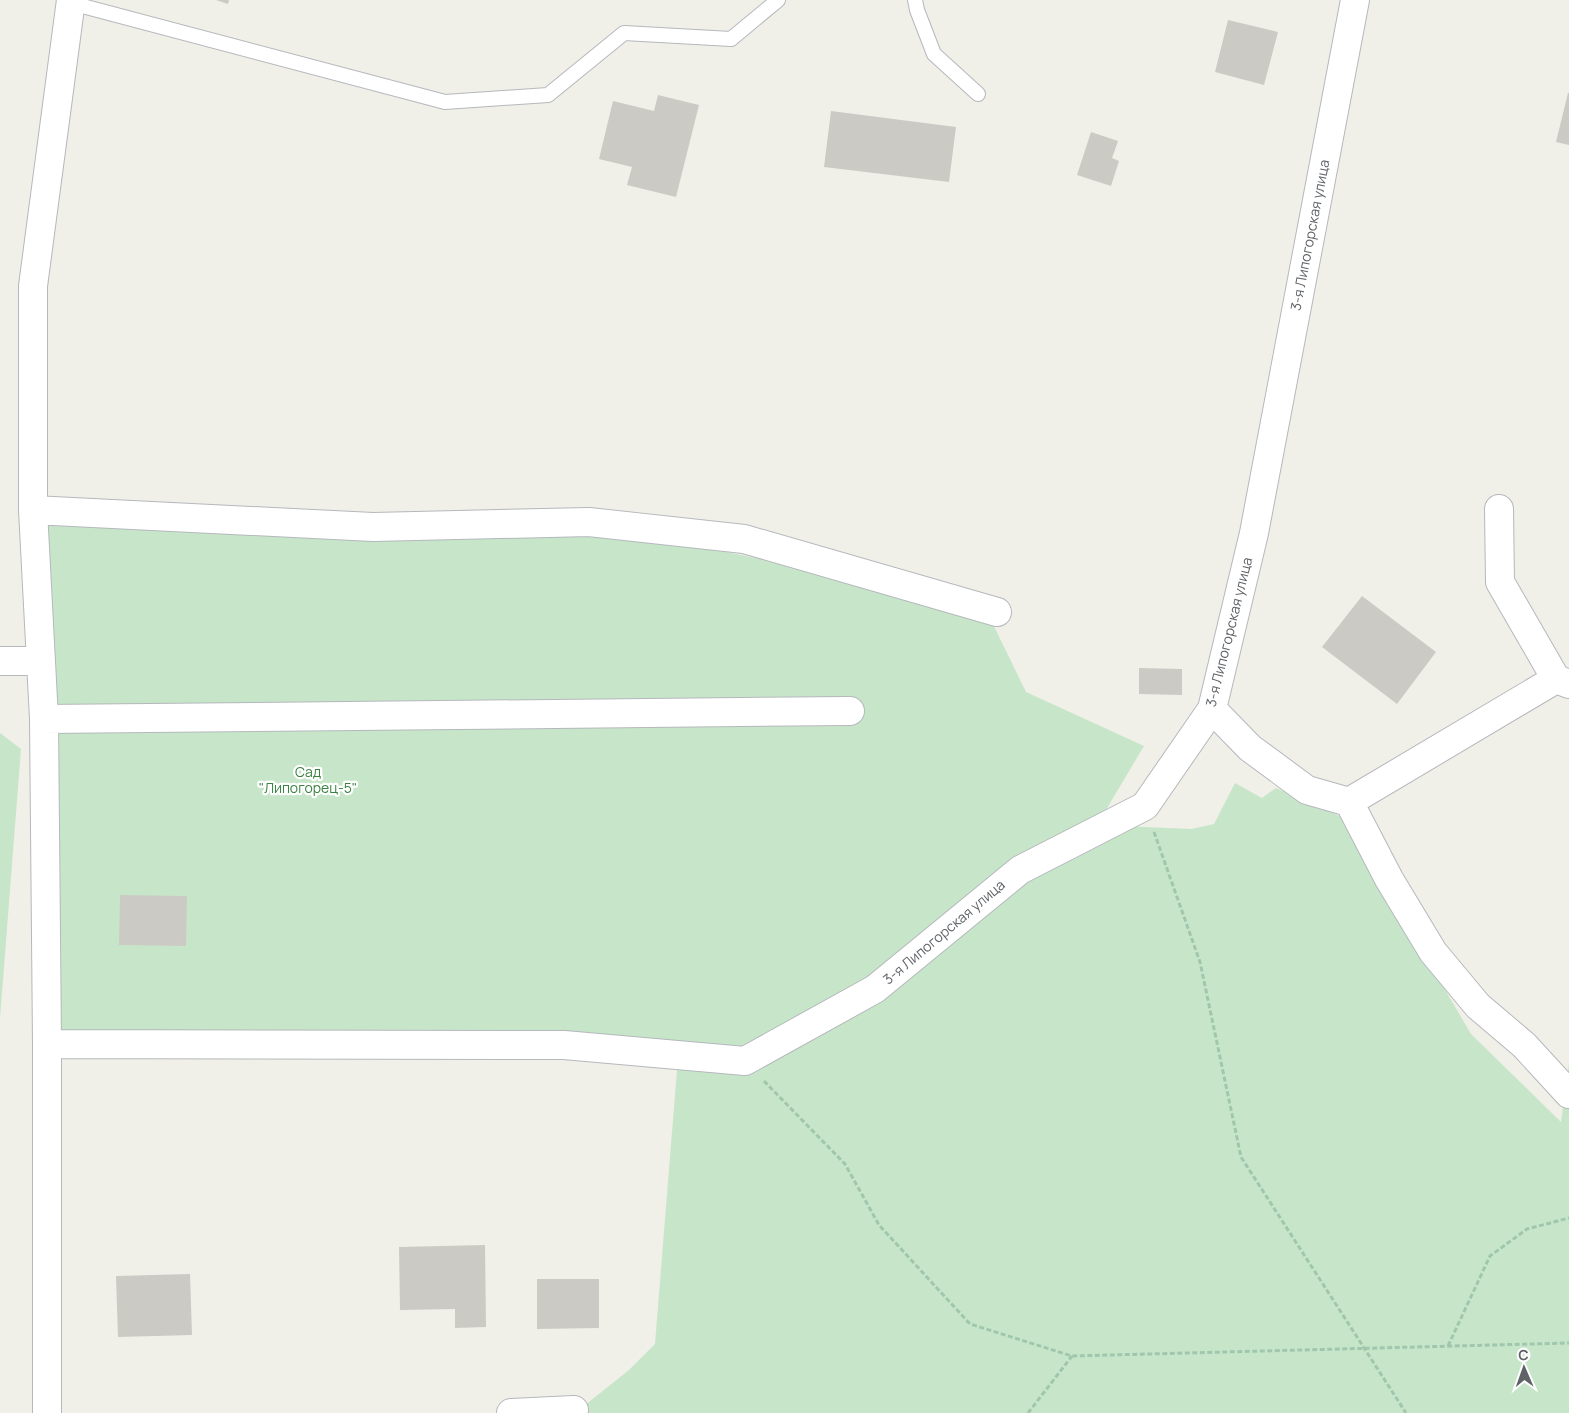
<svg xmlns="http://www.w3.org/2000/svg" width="1569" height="1413" viewBox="0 0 1569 1413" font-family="Manrope,sans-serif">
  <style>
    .green { fill: #c7e6c9 }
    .building { fill: #cccac5 }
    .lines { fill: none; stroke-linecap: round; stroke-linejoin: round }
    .service-casing { stroke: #b5b8bc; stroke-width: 16 }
    .minor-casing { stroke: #b5b8bc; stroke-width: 30 }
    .path { stroke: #a0c7ae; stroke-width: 3; stroke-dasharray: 5 2.5; stroke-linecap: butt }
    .service { stroke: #fff; stroke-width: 14 }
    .minor { stroke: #fff; stroke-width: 28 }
    .labels { text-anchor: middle; stroke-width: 4.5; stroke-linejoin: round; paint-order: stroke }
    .street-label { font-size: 14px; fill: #5f6367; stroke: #fff }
    .park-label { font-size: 14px; fill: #3b8342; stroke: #fff }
  </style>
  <rect width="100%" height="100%" fill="#f0efe8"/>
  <!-- green -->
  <path class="green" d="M33,510L589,522L985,608L1026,692L1144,746L1097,825L1191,829L1214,824L1235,783L1262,798L1276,788L1360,825L1410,930L1471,1034L1561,1122L1569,1064V1413H575L629,1370L655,1344L679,1045L47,1044Z
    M0,733L21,749L0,1018Z"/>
  <!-- building -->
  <path class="building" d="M216,0H229L228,4Z
    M1228,20L1278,32L1264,85L1215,72Z
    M1568,93H1569V145L1556,142Z
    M658,95L699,105L676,197L627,185L632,167L599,159L613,101L654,111Z
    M831,111L956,127L949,182L824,167Z
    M1091,132L1118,141L1112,158L1119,161L1111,186L1077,175Z
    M1362,596L1436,652L1397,704L1322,647Z
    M1139,668L1182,669V695L1139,694Z
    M120,895L187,896L186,946L119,945Z
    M485,1245L486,1327L455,1328V1309L400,1310L399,1247Z
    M190,1274L192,1335L118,1337L116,1276Z
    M537,1279H599V1328L537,1329Z"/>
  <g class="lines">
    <defs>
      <path id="service" d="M915,0L917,10L934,54L978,94
        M71,3L445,102L548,95L624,33L731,39L778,0"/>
      <path id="minor" d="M1499,509L1500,582L1556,679L1569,684
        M33,510L373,527L589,522L744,539L997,612
        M0,661H41
        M1212,709L1250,748L1307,790L1349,802L1556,679
        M44,719L850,711
        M1349,802L1389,879L1433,952L1478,1006L1524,1045L1569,1094
        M47,1044L564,1045L745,1061L875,989L1020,870L1145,806L1212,709L1254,533L1355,0
        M47,1413V1044L44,719L33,510V286L71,0
        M511,1413L574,1410"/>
    </defs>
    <!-- service casing -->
    <use href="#service" class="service-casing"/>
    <!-- minor casing -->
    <use href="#minor" class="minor-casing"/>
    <!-- path -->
    <path class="path" d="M1154,832L1200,962L1241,1157L1406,1413
      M764,1081L845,1164L879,1225L970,1324L1072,1356L1569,1343
      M1448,1346L1490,1256L1527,1229L1569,1218
      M1028,1413L1072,1356"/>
    <!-- service -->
    <use href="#service" class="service"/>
    <!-- minor -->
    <use href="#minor" class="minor"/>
  </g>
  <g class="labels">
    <!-- street labels -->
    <g class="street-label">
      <text transform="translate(1310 235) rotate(-79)" y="5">3-я Липогорская улица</text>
      <text transform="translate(1229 632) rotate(-76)" y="5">3-я Липогорская улица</text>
      <text transform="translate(944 932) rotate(-40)" y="5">3-я Липогорская улица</text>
    </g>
    <!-- park labels -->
    <g class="park-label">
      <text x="308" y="777">Сад<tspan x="308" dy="16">"Липогорец-5"</tspan></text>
    </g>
  </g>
  <!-- north arrow -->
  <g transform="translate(1524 1368) rotate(358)" stroke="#ffffff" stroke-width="4" paint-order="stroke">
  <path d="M0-4L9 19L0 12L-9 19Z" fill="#5f6367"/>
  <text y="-8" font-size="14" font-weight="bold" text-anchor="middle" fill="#5f6367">С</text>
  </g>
</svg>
